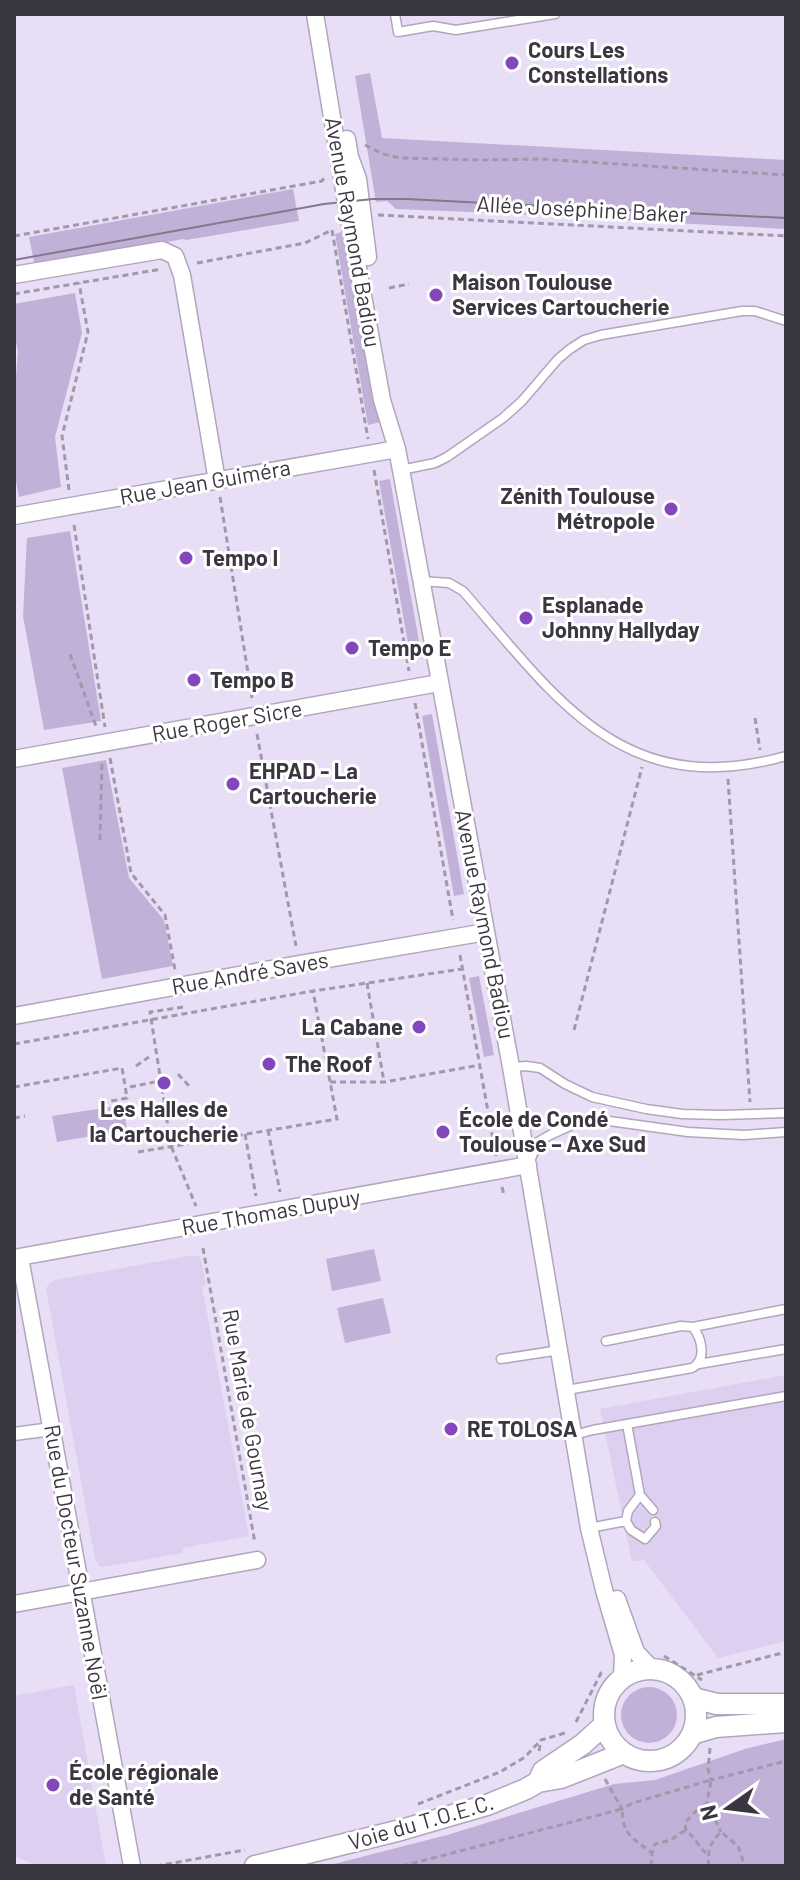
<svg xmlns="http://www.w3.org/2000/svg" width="800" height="1880" viewBox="0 0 800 1880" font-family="Barlow,sans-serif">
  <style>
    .built { fill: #ddcfef }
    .green { fill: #c1b0d8 }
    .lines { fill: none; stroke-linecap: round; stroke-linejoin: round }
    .service-casing { stroke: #b0a6bd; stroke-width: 11 }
    .pedestrian-casing { stroke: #b0a6bd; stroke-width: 15 }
    .minor-casing { stroke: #b0a6bd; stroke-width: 19 }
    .tertiary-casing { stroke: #b0a6bd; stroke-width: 23 }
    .path { stroke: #a099ab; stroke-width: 3; stroke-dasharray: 6 4; stroke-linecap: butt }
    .service { stroke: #fff; stroke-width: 8 }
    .pedestrian { stroke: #fff; stroke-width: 12 }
    .minor { stroke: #fff; stroke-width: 16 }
    .tertiary { stroke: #fff; stroke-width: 20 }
    .tram { stroke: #817a8a; stroke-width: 2 }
    .poi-dot { fill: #8346bc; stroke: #fff; stroke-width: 3 }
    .labels { text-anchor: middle; stroke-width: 6; stroke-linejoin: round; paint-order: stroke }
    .poi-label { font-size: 22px; font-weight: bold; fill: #3b3741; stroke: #fff; text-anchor: start }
    .street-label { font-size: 22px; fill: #3b3741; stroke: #fff }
  </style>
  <rect width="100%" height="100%" fill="#e8def6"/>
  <!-- built -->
  <path class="built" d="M189,1256H198L201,1259L206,1285L202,1287L249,1536L183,1548V1553L102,1567L99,1566L95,1559L46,1288L51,1282L55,1280Z
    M786,1375V1641L718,1658L644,1560L632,1561L600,1409Z
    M74,1685L106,1866H38L14,1856V1696Z"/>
  <!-- green -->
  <path class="green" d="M370,73L382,138L786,160V229L470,212L396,209L387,201L376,202L355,76Z
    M293,189L299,221L186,240L183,239L35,267L29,237Z
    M346,231L381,422L368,425L335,234Z
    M75,293L82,333L55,437L61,487L19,497L14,471V401L18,352L14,332V304Z
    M390,479L422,658L411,660L379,481Z
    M70,531L101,721L44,730L23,616L27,538Z
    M432,714L464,894L454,896L422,716Z
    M106,760L129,878L164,920L173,966L102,979L62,768Z
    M479,976L494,1055L484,1057L469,978Z
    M123,1105L127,1130L57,1142L52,1116Z
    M374,1249L381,1281L332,1291L326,1259Z
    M383,1298L391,1333L345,1343L337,1308Z
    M621 1715a28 28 0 1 1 56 0a28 28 0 1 1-56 0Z
    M786,1739V1866H326L447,1835L614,1784L655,1780L745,1749Z"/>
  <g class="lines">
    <defs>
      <path id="service" d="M395,14L398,32L433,26L456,30L555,14
        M401,470L435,463L447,457L503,418L522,401L558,359L570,349L584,340L601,335L742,311H755L786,321
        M422,581L449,583L463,591C557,699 623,802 786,756
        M511,1067L526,1066L540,1068L565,1084L592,1097L646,1109L682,1114L721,1115L786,1113
        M530,1161L538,1142L550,1135L574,1124L602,1120L688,1132L744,1135L786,1132
        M693,1327L786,1309
        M501,1359L560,1350
        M699,1364L786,1349
        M567,1390L692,1368C707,1360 702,1339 693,1327L681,1326L606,1341
        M627,1424L640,1495
        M574,1435L593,1430L786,1396
        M626,1521L628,1511L640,1495L653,1510
        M589,1528L626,1521L631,1530L645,1539L656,1526L655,1522"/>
      <path id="pedestrian" d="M14,1434L52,1429"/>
      <path id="minor" d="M315,14L346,202L382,400L397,449L401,470L511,1067L589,1528L604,1590L623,1655L622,1678
        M347,139L350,157L358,179L368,257
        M14,275L162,250L175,256L182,275L217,481
        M14,516L397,449
        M14,759L439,683
        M14,1016L299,964L486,932
        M14,1258L528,1165
        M20,1258L132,1866
        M617,1599L636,1652L652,1669
        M14,1604L257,1560"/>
      <path id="tertiary" d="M604 1715a46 46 0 1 1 92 0a46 46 0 1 1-92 0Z
        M693,1698L717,1704H786
        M692,1734L716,1727L786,1722
        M538,1782L543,1771L583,1744L605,1724
        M255,1866L401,1830L487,1805L526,1789L538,1782L561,1778L624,1753"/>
    </defs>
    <!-- service casing -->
    <use href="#service" class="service-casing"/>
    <!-- pedestrian casing -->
    <use href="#pedestrian" class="pedestrian-casing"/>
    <!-- minor casing -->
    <use href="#minor" class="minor-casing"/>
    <!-- tertiary casing -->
    <use href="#tertiary" class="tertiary-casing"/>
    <!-- path -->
    <path class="path" d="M365,145L383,154L400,158L482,160L541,159L786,175
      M378,215L786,236
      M332,230L368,439
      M14,236L322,181L324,178
      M197,263L305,243L332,230
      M389,288L409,284
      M14,294L162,269
      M374,470L409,671
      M69,490L62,436L88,332L79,283
      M220,497L252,698
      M74,525L105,727
      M70,654L97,729
      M415,703L453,920
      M755,718L760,750
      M257,734L296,946
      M110,758L131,873L165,915L175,970
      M728,779L750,1102
      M100,840L102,760
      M460,955L496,1156
      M367,983L384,1082
      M183,1007L150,1012L171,1146L196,1206
      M574,1030L642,767
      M14,1044L313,991L462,969
      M136,1066L149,1057
      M178,1074L190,1087
      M330,1082H384L480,1065
      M14,1087L122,1068L127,1098L106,1102
      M130,1087L160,1081
      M143,1109L158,1114
      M14,1118L25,1116
      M268,1130L280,1192
      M245,1134L256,1196
      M138,1152L337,1119L313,991
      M502,1187L504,1195
      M203,1248L255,1543
      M664,1656L702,1680
      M697,1675L786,1652
      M576,1722L601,1673L605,1670
      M710,1748L708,1769L711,1780L786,1761
      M539,1751L541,1740L565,1733
      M605,1779L622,1809L633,1803L711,1780L707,1803L721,1832
      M418,1804L500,1772L525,1757L541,1740
      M706,1853C698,1846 695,1837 686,1831L685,1823L695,1812L707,1803
      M156,1866L245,1850
      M402,1866L622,1809C623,1836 632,1837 652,1853
      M651,1866L652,1853L655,1844L671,1840L680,1833L686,1831
      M709,1866C707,1852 710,1842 721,1832L738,1846L745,1866"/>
    <!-- service -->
    <use href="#service" class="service"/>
    <!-- pedestrian -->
    <use href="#pedestrian" class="pedestrian"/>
    <!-- minor -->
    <use href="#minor" class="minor"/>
    <!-- tertiary -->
    <use href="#tertiary" class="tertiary"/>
    <!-- tram -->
    <path class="tram" d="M14,260L324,204L373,199H407L786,218"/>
  </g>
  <!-- markers -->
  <g class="poi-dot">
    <circle cx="512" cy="63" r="8"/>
    <circle cx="436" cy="295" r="8"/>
    <circle cx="671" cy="509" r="8"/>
    <circle cx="186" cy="558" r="8"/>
    <circle cx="526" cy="618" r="8"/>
    <circle cx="352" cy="648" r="8"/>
    <circle cx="194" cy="680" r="8"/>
    <circle cx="233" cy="784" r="8"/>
    <circle cx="419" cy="1027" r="8"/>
    <circle cx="269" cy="1064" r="8"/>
    <circle cx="164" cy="1083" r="8"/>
    <circle cx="443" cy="1132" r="8"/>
    <circle cx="451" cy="1429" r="8"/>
    <circle cx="53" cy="1785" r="8"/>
  </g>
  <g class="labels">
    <!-- poi labels -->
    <g class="poi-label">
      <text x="528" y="58">Cours Les<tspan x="528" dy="25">Constellations</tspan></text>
      <text x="452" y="290">Maison Toulouse<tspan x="452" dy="25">Services Cartoucherie</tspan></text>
      <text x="655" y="504" text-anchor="end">Zénith Toulouse<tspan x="655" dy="25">Métropole</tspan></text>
      <text x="202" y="566">Tempo I</text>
      <text x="542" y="613">Esplanade<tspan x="542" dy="25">Johnny Hallyday</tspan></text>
      <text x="368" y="656">Tempo E</text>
      <text x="210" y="688">Tempo B</text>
      <text x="249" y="779">EHPAD - La<tspan x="249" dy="25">Cartoucherie</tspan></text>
      <text x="403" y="1035" text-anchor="end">La Cabane</text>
      <text x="285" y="1072">The Roof</text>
      <text x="164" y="1117" text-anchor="middle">Les Halles de<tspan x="164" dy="25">la Cartoucherie</tspan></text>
      <text x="459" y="1127">École de Condé<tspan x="459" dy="25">Toulouse – Axe Sud</tspan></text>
      <text x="467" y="1437">RE TOLOSA</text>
      <text x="69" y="1780">École régionale<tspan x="69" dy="25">de Santé</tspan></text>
    </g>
    <!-- street labels -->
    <g class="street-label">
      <text transform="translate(582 209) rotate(3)" y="8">Allée Joséphine Baker</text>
      <text transform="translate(353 232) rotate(80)" y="8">Avenue Raymond Badiou</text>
      <text transform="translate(205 482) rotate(-10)" y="8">Rue Jean Guiméra</text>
      <text transform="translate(227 721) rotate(-10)" y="8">Rue Roger Sicre</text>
      <text transform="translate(485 924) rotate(79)" y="8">Avenue Raymond Badiou</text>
      <text transform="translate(250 973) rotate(-10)" y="8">Rue André Saves</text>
      <text transform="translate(271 1212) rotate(-10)" y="8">Rue Thomas Dupuy</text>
      <text transform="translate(248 1410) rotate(80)" y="8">Rue Marie de Gournay</text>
      <text transform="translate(76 1562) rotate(80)" y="8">Rue du Docteur Suzanne Noël</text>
      <text transform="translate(421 1822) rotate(-16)" y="8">Voie du T.O.E.C.</text>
    </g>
  </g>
  <!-- border -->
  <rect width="800" height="1880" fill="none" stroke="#3b3741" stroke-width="32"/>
  <!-- north arrow -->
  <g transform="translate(728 1808) rotate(256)" stroke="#ffffff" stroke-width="6" paint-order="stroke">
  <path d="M0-6L14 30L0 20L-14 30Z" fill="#3b3741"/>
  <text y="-12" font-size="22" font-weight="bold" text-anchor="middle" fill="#3b3741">N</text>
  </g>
</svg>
